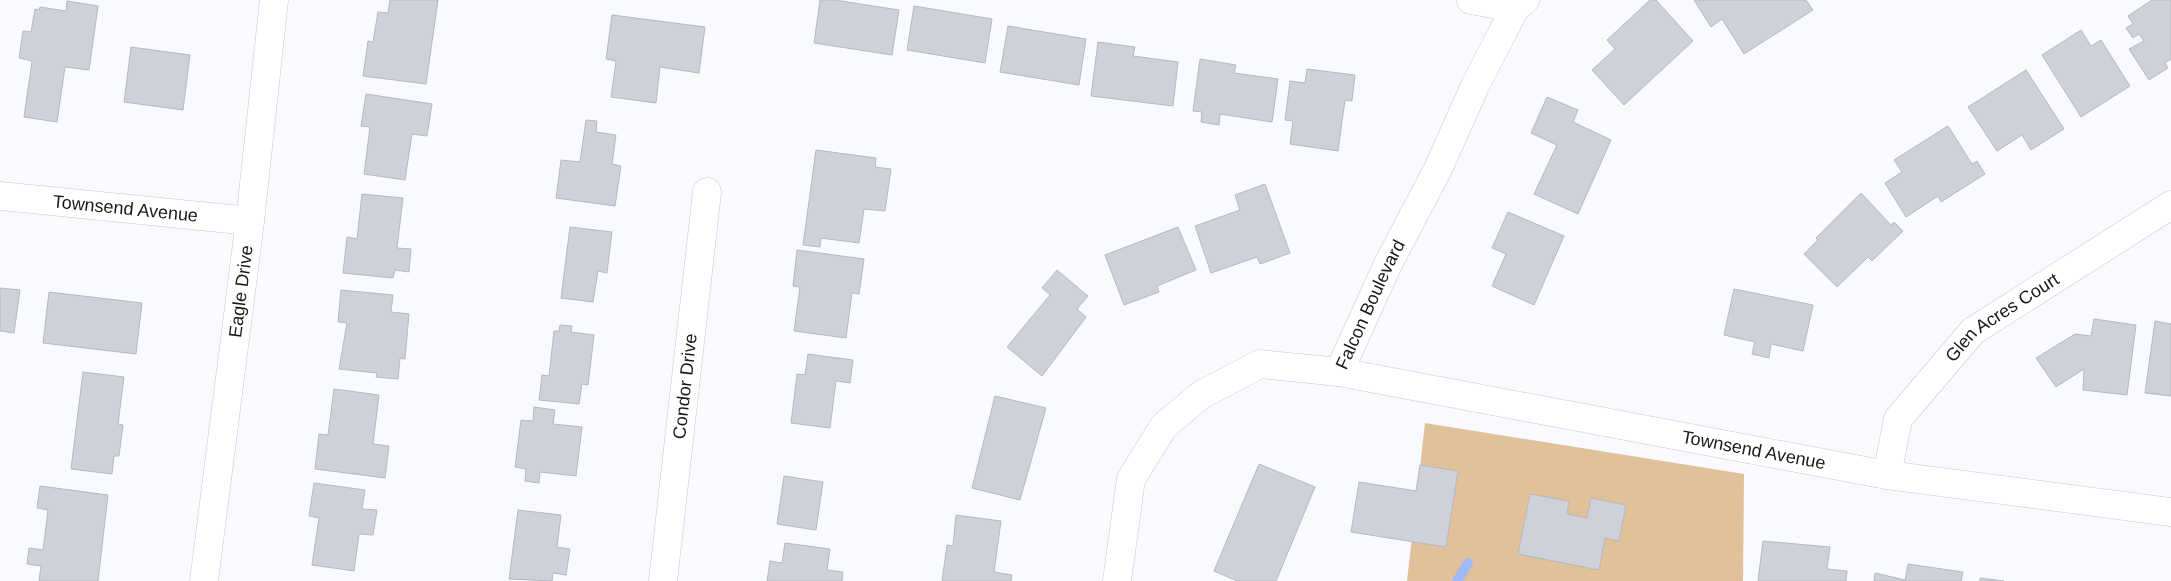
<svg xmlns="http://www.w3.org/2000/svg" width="2171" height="581" viewBox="0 0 2171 581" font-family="Helvetica,sans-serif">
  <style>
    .green { fill: #e1c19a }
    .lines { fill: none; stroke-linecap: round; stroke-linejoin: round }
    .stream { stroke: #a1b9f8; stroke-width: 10 }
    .building { fill: #ced1d9; stroke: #b6b9c0 }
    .minor-casing { stroke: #c5c8d0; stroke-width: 29 }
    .tertiary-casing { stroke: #c5c8d0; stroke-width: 29 }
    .minor { stroke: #fff; stroke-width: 28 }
    .tertiary { stroke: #fff; stroke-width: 28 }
    .labels { text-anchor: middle; stroke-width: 5; stroke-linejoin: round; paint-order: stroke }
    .street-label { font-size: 18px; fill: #18191b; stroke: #fff }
  </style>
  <rect width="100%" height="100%" fill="#f8faff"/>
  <!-- green -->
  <path class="green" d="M1425,423L1744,474L1743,581H1407Z"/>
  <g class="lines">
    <!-- stream -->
    <path class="stream" d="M1457,581L1468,563"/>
  </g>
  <!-- building -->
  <path class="building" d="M390,0H438L426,84L363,76L368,41L373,42L378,12L388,13Z
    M820,0H835L899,10L892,55L814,43Z
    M1650,0H1656L1693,41L1624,105L1592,70L1615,49L1607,40Z
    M1694,0H1806L1813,10L1744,54L1722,19L1711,27Z
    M2152,0H2171V59L2165,63L2168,68L2149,80L2129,49L2144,41L2139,34L2133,38L2126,28L2133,24L2128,16Z
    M67,1L98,6L89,70L65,67L57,122L24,117L32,61L19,58L23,31L31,32L35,9L39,10L40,7L66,11Z
    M914,6L992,19L985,63L907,50Z
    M612,15L705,27L699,73L660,67L656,103L611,97L616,61L606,59Z
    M1008,26L1086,39L1079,85L1000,72Z
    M2081,30L2091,46L2101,40L2130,86L2081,117L2042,55Z
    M1098,42L1135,47L1133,56L1178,62L1173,106L1091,96Z
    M131,47L190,55L183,110L124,102Z
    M1200,59L1236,65L1234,73L1278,79L1272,122L1220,114L1219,125L1201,122L1202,112L1193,111Z
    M1307,69L1355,75L1352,101L1345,100L1338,151L1290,144L1293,121L1285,120L1290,81L1305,83Z
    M2026,70L2064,129L2031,150L2022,135L1997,151L1968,107Z
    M366,94L432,104L427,136L412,134L405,180L364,174L370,127L361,126Z
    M1547,97L1578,110L1573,122L1611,140L1578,214L1534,194L1557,145L1531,133Z
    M586,120L597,121L596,132L616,135L612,164L621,166L615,206L556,198L561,160L580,162Z
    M1948,126L1972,164L1977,161L1985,174L1941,202L1938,196L1906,217L1885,183L1902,172L1894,160Z
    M816,150L876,158L875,167L891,169L885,211L864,209L859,243L821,238L820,247L803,245Z
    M1265,184L1290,253L1260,264L1257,257L1211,273L1195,226L1240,210L1235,195Z
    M1861,193L1891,225L1894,222L1903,231L1872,261L1868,257L1837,287L1804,254L1818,240L1816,238Z
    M362,194L403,198L397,248L411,249L409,272L395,270L393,278L343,273L347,237L357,239Z
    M1508,212L1564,236L1534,305L1492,286L1506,254L1492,248Z
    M570,227L612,232L607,273L598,271L593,302L561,298Z
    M1178,227L1196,270L1157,286L1159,292L1124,305L1105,255Z
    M797,250L864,259L859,294L852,293L846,338L794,331L800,287L793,286Z
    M1057,270L1088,296L1077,309L1086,317L1042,376L1007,347L1050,295L1042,288Z
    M0,288L20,290L14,333L0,331Z
    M1734,289L1813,305L1803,351L1771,344L1769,358L1752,354L1755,342L1724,335Z
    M341,290L393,295L391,312L409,314L405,359L400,358L398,379L376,377L377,373L339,369L347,323L338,322Z
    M49,292L142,303L136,354L43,343Z
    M2094,319L2136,325L2127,395L2083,390L2084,369L2056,387L2036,358L2075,334L2091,336Z
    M2155,321L2171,324V396L2145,393Z
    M560,325L572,326L571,332L594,335L588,385L582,384L579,404L539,400L542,375L549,376L554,331H559Z
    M808,354L853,360L850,383L836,381L830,428L791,423L797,374L805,375Z
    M83,372L124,377L118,424L123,425L119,456H114L112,474L71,469Z
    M334,389L379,395L373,444L389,446L385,478L315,469L319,434L328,435Z
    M995,396L1046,408L1020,500L972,488Z
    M534,407L555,410L553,424L582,427L576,476L540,472L539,483L525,481L526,469L515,467L521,420L533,421Z
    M1259,464L1315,487L1276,581H1237L1214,571Z
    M1420,465L1458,471L1446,547L1351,532L1359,482L1416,491Z
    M784,476L823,482L816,530L777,524Z
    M314,483L365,490L362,509L377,510L373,535L359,534L354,571L312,565L319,518L309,516Z
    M40,486L108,495L98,581H39L41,566L27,564L29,548L43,550L48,510L37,508Z
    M1530,494L1569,501L1567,514L1587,518L1591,498L1626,505L1619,541L1605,538L1599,570L1518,554Z
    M518,510L561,515L557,547L570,549L566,575L553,573L552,581L509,579Z
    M956,515L1001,521L994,572L1012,575L1011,581H942L947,545L953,546Z
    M1763,541L1830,547L1827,569L1847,571L1846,581H1758Z
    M785,543L830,549L827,570L843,572L842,581H767L770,561L782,563Z
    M1908,564L1963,572L1961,581H1874L1875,573L1905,580Z
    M1980,578L2004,581H1980Z"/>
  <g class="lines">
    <defs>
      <g id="minor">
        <path d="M1471,0L1515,8"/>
        <path id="s1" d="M1887,475L1898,419L1973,331L2171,205"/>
        <path id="s2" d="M204,581L250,221L274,0"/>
        <path id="s3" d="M663,581L707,192"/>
        <path id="s4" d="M1117,581L1131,479L1164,426L1201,395L1260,364L1339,372L1388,264L1438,169L1475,86L1515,8L1525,0"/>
      </g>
      <g id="tertiary">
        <path id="s5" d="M0,196L250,221"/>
        <path id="s6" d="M1339,372L1887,475L2171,512"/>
      </g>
    </defs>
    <!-- minor casing -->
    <use href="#minor" class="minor-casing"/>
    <!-- tertiary casing -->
    <use href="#tertiary" class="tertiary-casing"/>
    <!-- minor -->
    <use href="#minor" class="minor"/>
    <!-- tertiary -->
    <use href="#tertiary" class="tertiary"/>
  </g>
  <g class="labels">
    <!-- street labels -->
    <g class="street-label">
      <text dy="6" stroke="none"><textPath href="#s5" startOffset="126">Townsend Avenue</textPath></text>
      <text dy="6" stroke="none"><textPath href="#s2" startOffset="292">Eagle Drive</textPath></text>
      <text dy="6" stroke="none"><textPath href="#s4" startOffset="434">Falcon Boulevard</textPath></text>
      <text dy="6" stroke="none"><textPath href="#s1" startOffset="204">Glen Acres Court</textPath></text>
      <text dy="6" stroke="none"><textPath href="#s3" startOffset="196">Condor Drive</textPath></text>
      <text dy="6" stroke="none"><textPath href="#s6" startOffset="422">Townsend Avenue</textPath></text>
    </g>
  </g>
</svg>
